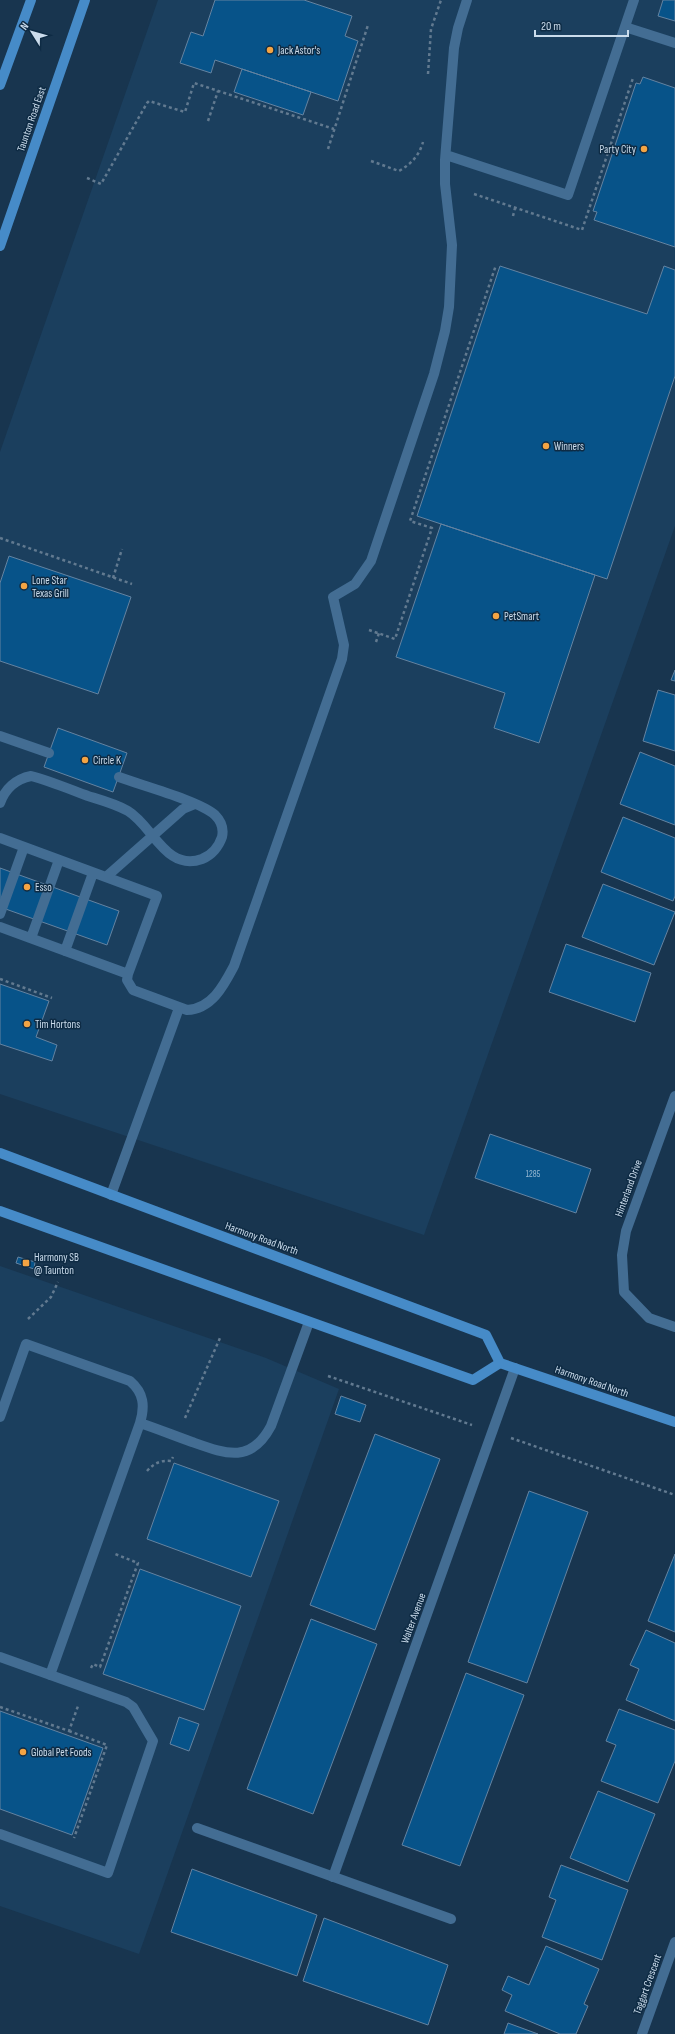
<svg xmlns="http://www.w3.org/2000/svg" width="675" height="2034" viewBox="0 0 675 2034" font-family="'Sofia Sans Condensed',sans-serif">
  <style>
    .built { fill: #1b3f5e }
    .building { fill: #075389; stroke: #6483a1 }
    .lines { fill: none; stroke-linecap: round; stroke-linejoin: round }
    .path { stroke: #627a90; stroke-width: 2.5; stroke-dasharray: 3 3; stroke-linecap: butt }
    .lane { stroke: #436d93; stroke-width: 10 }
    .street { stroke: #436d93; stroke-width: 10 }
    .secondary { stroke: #468bc8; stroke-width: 10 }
    .poi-dot { fill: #f4a443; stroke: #0e2b44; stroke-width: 1.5 }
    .labels { text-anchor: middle; stroke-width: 3; stroke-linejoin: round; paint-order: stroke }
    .number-label { font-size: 9px; fill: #9abad3 }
    .poi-label { font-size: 11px; fill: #cbdcec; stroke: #0e2b44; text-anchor: start }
    .street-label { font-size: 11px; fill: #cbdcec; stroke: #0e2b44 }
  </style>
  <rect width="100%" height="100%" fill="#18354f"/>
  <!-- built -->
  <path class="built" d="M158,0H675V526L424,1235L0,1094V452Z
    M0,1266L266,1358L339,1389L139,1954L0,1906Z"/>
  <!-- building -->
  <path class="building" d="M215,0H304L352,16L345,36L358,41L338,101L215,60L211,73L180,63L191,32L203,36Z
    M663,0H675V21L658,16Z
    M242,69L311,92L303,115L234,92Z
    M643,77L675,88V247L594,220L597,212L593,211L636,83L640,84Z
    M500,266L647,314L664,266L675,270V376L607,579L417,516Z
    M441,524L595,575L539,743L494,728L505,693L396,657Z
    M9,556L131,597L98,694L0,661V583Z
    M675,670V681L671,680Z
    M658,690L675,695V751L643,741Z
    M58,728L127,753L113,792L44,767Z
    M640,752L675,766V825L620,804Z
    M623,817L675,838V896L673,901L601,872Z
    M0,868L119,911L107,945L0,907Z
    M603,884L675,912L654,965L582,937Z
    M566,944L651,973L635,1022L549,992Z
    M0,984L49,1001L36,1037L57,1045L52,1061L0,1044Z
    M490,1134L591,1169L576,1213L475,1178Z
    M18,1257L35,1262L34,1269L16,1263Z
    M341,1396L366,1405L360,1422L335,1414Z
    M375,1434L440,1459L375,1630L310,1605Z
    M174,1463L279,1501L251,1577L147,1539Z
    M529,1491L588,1512L527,1683L468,1662Z
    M675,1554V1632L648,1621Z
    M140,1569L241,1606L204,1710L103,1674Z
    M311,1619L377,1644L313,1814L247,1789Z
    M646,1630L675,1643V1721L626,1700L639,1669L630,1665Z
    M466,1673L524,1695L460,1866L402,1845Z
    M619,1709L675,1730V1761L658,1803L601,1781L616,1745L606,1741Z
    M0,1711L103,1748L72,1835L0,1809Z
    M179,1717L199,1724L189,1751L170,1744Z
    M598,1791L655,1814L628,1882L570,1858Z
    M561,1865L628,1890L602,1960L542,1937L556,1900L549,1897Z
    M192,1869L317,1915L297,1976L171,1932Z
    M324,1918L448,1965L428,2025L303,1981Z
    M546,1946L599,1969L584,2004L588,2006L576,2034H560L505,2011L512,1995L502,1990L508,1976L529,1985Z
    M508,2023L538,2034H504Z"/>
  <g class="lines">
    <!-- path -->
    <path class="path" d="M428,74L431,29L441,0
      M208,121L218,91
      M328,149L368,25
      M371,161L399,171C411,164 419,156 423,142
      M87,178L101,184L147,103L149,101L185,112L194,83L334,129
      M474,194L582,230L633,78
      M513,216L515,208
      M0,538L132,584
      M113,578L122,549
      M369,630L395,639L432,528L410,521L496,265
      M376,642L379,633
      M0,979L52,998
      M28,1319L51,1297L58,1282
      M328,1376L472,1425
      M185,1418L220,1338
      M511,1438L675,1495
      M147,1471C154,1463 161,1460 171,1461L173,1457
      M91,1668L93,1664L100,1667L138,1563L115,1554
      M0,1707L69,1731L78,1706
      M69,1731L107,1745L74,1838"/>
    <!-- lane -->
    <path class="lane" d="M625,27L675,43
      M446,155L568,195L634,0
      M0,736L49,753
      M0,803C5,789 16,779 31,776C50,781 69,789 88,796C101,800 116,804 128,811C153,826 166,872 202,859C212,855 219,846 222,837C224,828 221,821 215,815C200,801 140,785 119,777
      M0,838L157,896L128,974
      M106,877L183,809L195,804
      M0,914L24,847
      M0,927L128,974L127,980L133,990L187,1010C212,1009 224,985 234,966L342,659L344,645L333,597L355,584L371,561L434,374L445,331L449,307L452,245L445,184V160L454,48L458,28L467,0
      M31,938L59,860
      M65,951L93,873
      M111,1195L179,1008
      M0,1417L26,1344L130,1381C144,1393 145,1406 140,1423L50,1675
      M140,1423C158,1429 175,1436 192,1442C226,1454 251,1464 271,1426L309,1322
      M0,1657L126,1702L133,1707L153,1741L108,1873L0,1834
      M197,1828L451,1919"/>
    <!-- street -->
    <path class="street" d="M675,1096L626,1231L622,1255L624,1292L649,1318L675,1327
      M333,1877L515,1368
      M642,2034L675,1942"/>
    <!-- secondary -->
    <path class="secondary" d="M0,85L31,0
      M0,246L85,0
      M0,1153L486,1335L500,1363L675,1422
      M0,1211L473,1380L500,1363"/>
  </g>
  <!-- markers -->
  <g class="poi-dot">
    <circle cx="270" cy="50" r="4"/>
    <circle cx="644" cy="149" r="4"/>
    <circle cx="546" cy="446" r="4"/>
    <circle cx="24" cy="586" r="4"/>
    <circle cx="496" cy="616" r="4"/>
    <circle cx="85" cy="760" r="4"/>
    <circle cx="27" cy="887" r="4"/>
    <circle cx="27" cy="1024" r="4"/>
    <rect x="22" y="1259" width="8" height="8" rx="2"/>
    <circle cx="23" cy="1752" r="4"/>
  </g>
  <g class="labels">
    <!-- number labels -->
    <g class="number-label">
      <text x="533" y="1177">1285</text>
    </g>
    <!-- poi labels -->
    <g class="poi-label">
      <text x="278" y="54">Jack Astor's</text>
      <text x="636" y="153" text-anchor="end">Party City</text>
      <text x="554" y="450">Winners</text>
      <text x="32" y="584">Lone Star<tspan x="32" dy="13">Texas Grill</tspan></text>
      <text x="504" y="620">PetSmart</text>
      <text x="93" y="764">Circle K</text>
      <text x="35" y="891">Esso</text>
      <text x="35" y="1028">Tim Hortons</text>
      <text x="34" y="1261">Harmony SB<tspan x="34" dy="13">@ Taunton</tspan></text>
      <text x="31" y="1756">Global Pet Foods</text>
    </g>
    <!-- street labels -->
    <g class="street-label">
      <text transform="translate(31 119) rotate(-71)" y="4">Taunton Road East</text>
      <text transform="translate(628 1188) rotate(-70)" y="4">Hinterland Drive</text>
      <text transform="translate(262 1238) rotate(20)" y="4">Harmony Road North</text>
      <text transform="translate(592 1381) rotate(19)" y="4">Harmony Road North</text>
      <text transform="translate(413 1618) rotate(-70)" y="4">Walter Avenue</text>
      <text transform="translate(647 1984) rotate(-70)" y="4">Taggart Crescent</text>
    </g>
  </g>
  <!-- north arrow -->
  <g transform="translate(32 32) rotate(307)" stroke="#0e2b44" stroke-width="3" paint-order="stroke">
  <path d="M0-3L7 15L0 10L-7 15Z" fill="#cbdcec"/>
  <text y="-6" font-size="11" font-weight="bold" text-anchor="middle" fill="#cbdcec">N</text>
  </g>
  <!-- scale -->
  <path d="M535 30v6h93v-6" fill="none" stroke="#cbdcec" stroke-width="2"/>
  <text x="541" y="30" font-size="12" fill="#cbdcec" stroke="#0e2b44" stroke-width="3" paint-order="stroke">20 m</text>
</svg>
